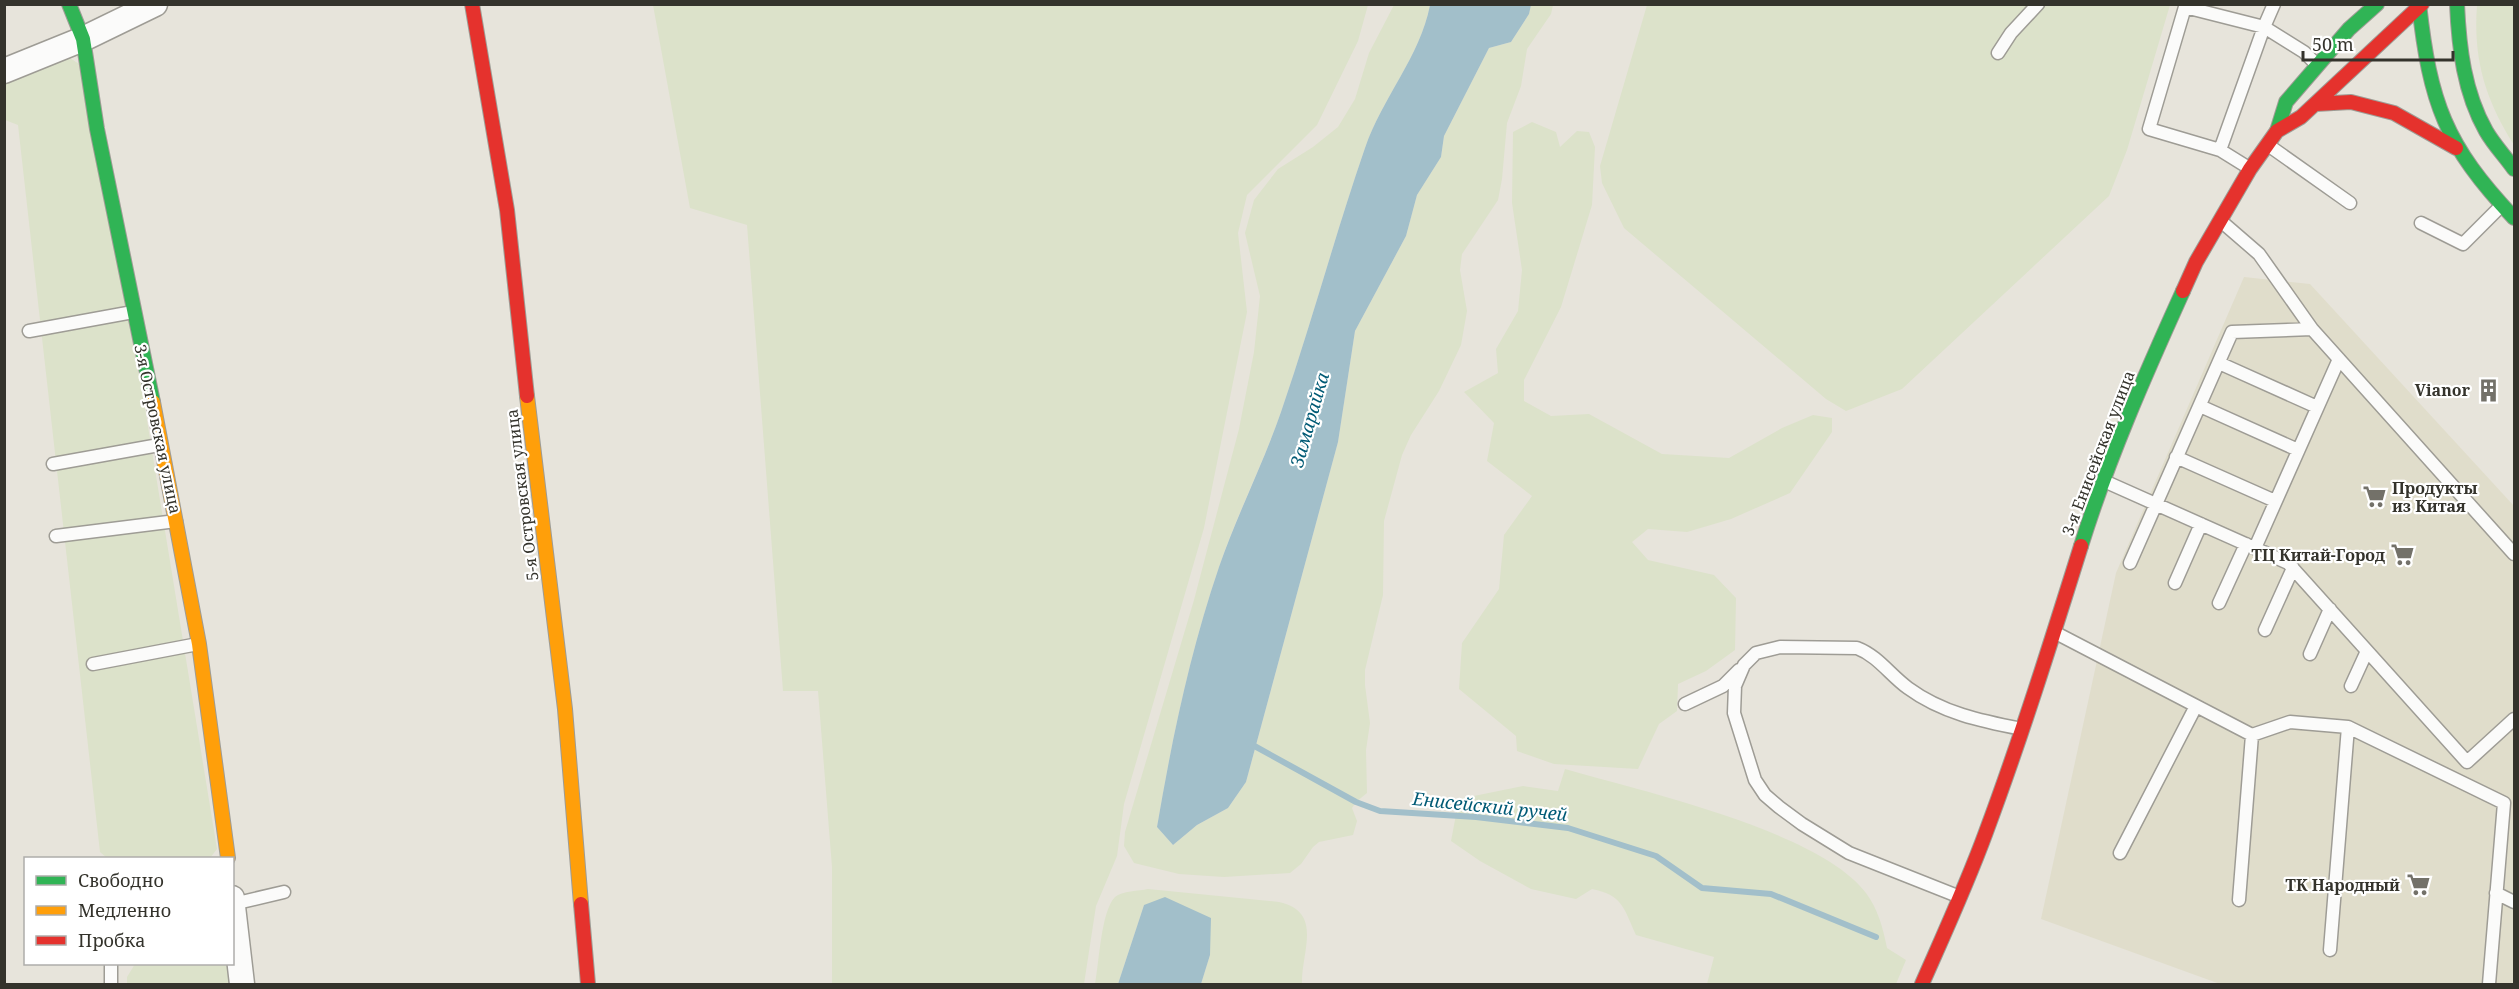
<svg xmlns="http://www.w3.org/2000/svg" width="2519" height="989" viewBox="0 0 2519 989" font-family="'Noto Serif',serif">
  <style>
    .built { fill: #e0ddcb }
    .green { fill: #dce2ca }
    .water { fill: #a2bfca }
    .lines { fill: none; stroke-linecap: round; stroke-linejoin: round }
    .stream { stroke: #a2bfca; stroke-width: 6 }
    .lane-casing { stroke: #9e9c95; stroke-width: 15 }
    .street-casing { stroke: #9e9c95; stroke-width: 27 }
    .fast-casing { stroke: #9e9c95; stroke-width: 16 }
    .slow-casing { stroke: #9e9c95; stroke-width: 16 }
    .jam-casing { stroke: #9e9c95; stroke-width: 16 }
    .lane { stroke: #fbfbfa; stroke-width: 12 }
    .street { stroke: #fbfbfa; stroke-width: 24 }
    .fast { stroke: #30b455; stroke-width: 14 }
    .slow { stroke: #ff9f0a; stroke-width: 14 }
    .jam { stroke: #e5322d; stroke-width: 14 }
    .labels { text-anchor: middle; stroke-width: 4.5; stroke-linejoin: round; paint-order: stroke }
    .poi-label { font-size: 16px; font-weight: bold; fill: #34332c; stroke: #fff; text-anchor: end }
    .street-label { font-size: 16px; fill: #34332c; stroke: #fff }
    .water-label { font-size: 18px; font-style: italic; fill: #005a75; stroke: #fff }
  </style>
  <rect width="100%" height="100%" fill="#e7e4db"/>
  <!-- built -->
  <path class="built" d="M2244,277L2310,284L2514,506V984H2220L2041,919L2116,573Z"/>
  <!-- green -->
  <path class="green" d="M653,5H1368L1358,41L1317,125L1247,195L1238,233L1247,312L1204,528L1124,804L1117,856L1096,906L1084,984H832V867L818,691H783L747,225L690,208Z
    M1394,5H1430C1420,57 1382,98 1365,148C1335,235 1311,325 1281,412C1263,464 1237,514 1219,567C1190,652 1172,739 1157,827L1173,845L1197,825L1228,808L1246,782L1338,442L1355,331L1406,236L1417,195L1441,157L1444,136L1489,48L1511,42L1529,14L1531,5H1553L1551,14L1527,49L1521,86L1507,123L1502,179L1498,200L1462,254L1460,270L1467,311L1461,345L1439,391L1411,435L1402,455L1384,521L1383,595L1365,670V685L1370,723L1366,750L1367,793L1356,802L1352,808L1357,821L1353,835L1319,842L1313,847L1301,864L1290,873L1224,877L1179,874L1134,863L1124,846L1125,832L1194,600L1239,429L1254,352L1260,296L1245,233L1254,200L1278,169L1313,147L1338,127L1355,99L1369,53Z
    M1647,5H2170L2127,150L2109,196L1902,389L1846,411L1826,399L1624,228L1602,183L1600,166Z
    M2477,5H2514V145C2485,99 2473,59 2477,5Z
    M67,56L79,64L143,396L217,849L210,858H107L100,852L18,125L5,120L4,79Z
    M1532,122L1556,132L1560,147L1577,131L1589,132L1595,147L1592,205L1561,307L1524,380V401L1551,416L1589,414L1662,454L1729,458L1782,428L1813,415L1832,418V432L1790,493L1731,519L1687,532L1648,529L1632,542L1648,560L1714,575L1736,598L1735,650L1706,671L1678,684L1677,711L1659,724L1638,769L1554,764L1517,751L1516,736L1459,689L1462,643L1499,589L1504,535L1532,496L1487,461L1494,423L1464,392L1498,373L1496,349L1518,311L1522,270L1512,203L1513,132Z
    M1565,769C1641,791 1820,831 1866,893C1878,909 1883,928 1887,948L1906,960L1896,984H1707L1714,957L1636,935C1624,909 1623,895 1592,889L1576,899L1531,889L1480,861L1451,841L1459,799L1523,786L1558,791Z
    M1148,889L1279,902C1324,912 1301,952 1302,984H1201L1210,955L1144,905L1118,984H1095C1099,964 1101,911 1115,897C1122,891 1139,891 1148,889Z
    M135,964H232L237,984H127V977Z"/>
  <!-- water -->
  <path class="water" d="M1430,5H1531L1529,14L1511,42L1489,48L1444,136L1441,157L1417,195L1406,236L1355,331L1338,442L1246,782L1228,808L1197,825L1173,845L1157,827C1172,739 1190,652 1219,567C1237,515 1263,464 1281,412C1311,325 1335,235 1365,148C1382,98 1420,57 1430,5Z
    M1165,897L1211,918L1210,955L1201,984H1118L1144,905Z"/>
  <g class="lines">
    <!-- stream -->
    <path class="stream" d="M1249,743L1356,802L1380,811L1476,817L1568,828L1656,856L1702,888L1771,894L1876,937"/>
    <defs>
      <path id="lane" d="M1998,53L2011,33L2038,4
        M2268,145L2350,203
        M2220,150L2264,27L2274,4
        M2249,168L2220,150L2149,129L2185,7L2264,27L2304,52L2316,64
        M2222,222L2259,254L2312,329L2514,554
        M2421,223L2463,244L2501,206
        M29,331L133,312
        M2219,363L2317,407
        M2200,406L2298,450
        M2176,457L2275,501
        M53,464L159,445
        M2104,481L2288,563L2467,762L2514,719
        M56,536L176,521
        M2255,548L2339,359
        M2130,563L2232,332L2312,329
        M2175,583L2201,524
        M2219,603L2246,544
        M2265,630L2293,568
        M2054,632L2252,735L2290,722L2348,727L2504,803L2489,984
        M2310,654L2330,609
        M93,664L198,644
        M2351,686L2367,651
        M1685,704L1723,686L1739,670
        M2120,853L2196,706
        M2496,893L2514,902
        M1960,897L1849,853L1802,824L1779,807L1765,795L1755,780L1734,713L1735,686L1744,665L1756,653L1780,647L1857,648C1878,656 1890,675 1908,688C1942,713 1981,721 2022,729
        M2239,900L2252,735
        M233,904L284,892
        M2330,950L2348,727
        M111,964V984"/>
      <path id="street" d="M4,71L83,39L155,4
        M232,898L242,984"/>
      <path id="fast" d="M69,4L83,39L97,129L153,402
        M2419,4C2430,103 2445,145 2514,218
        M2457,4C2459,48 2464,92 2486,131C2494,145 2505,156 2514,169
        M2277,131L2286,102L2349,29L2377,4
        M2081,546C2108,459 2145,375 2183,291"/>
      <path id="slow" d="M527,396L565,709L581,904
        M153,402L199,644L228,858"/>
      <path id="jam" d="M472,4L507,210L527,396
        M2316,104L2351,102L2394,113L2456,148
        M2183,291L2196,262L2250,169L2277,131L2301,117L2422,4
        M581,904L588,984
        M1922,984C1944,934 1967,884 1986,832C2021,738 2051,642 2081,546"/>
    </defs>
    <!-- lane casing -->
    <use href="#lane" class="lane-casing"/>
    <!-- street casing -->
    <use href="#street" class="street-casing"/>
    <!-- fast casing -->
    <use href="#fast" class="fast-casing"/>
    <!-- slow casing -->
    <use href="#slow" class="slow-casing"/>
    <!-- jam casing -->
    <use href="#jam" class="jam-casing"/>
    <!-- lane -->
    <use href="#lane" class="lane"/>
    <!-- street -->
    <use href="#street" class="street"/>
    <!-- fast -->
    <use href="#fast" class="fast"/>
    <!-- slow -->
    <use href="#slow" class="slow"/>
    <!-- jam -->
    <use href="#jam" class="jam"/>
  </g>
  <!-- icons -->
  <defs>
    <symbol id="building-bare" viewBox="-9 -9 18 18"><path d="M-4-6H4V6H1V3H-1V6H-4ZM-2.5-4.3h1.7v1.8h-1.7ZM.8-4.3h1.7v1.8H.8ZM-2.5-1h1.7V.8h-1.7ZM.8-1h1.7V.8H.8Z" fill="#737169" stroke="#fff" stroke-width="2.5" paint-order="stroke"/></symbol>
    <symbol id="supermarket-bare" viewBox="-9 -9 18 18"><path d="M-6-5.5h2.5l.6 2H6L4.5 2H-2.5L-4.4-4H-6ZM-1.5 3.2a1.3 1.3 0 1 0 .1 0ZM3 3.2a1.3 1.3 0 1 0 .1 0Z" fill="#737169" stroke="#fff" stroke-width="2.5" paint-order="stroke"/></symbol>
  </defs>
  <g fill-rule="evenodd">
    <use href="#building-bare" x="2472" y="374" width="33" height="33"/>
    <use href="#supermarket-bare" x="2358" y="480" width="33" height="33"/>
    <use href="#supermarket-bare" x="2386" y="538" width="33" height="33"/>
    <use href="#supermarket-bare" x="2402" y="868" width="33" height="33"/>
  </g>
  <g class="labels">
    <!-- poi labels -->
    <g class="poi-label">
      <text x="2470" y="396">Vianor</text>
      <text x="2392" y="494" text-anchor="start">Продукты<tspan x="2392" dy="18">из Китая</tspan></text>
      <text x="2385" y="561">ТЦ Китай-Город</text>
      <text x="2400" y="891">ТК Народный</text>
    </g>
    <!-- street labels -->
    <g class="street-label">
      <text transform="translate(158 429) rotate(78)" y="6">3-я Островская улица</text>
      <text transform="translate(2098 453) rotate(-69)" y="6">3-я Енисейская улица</text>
      <text transform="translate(522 495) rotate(-97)" y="6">5-я Островская улица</text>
    </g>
    <!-- water labels -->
    <g class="water-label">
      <text transform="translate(1310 420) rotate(-74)" y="6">Замарайка</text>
      <text transform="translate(1490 807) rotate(6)" y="6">Енисейский ручей</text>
    </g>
  </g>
  <!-- border -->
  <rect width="2519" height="989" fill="none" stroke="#34332c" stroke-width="12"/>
  <!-- legend -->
  <rect x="24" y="857" width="210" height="108" fill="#ffffff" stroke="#aeadab" stroke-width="1.5"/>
  <rect x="36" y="876" width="30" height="9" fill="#30b455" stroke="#aeadab" stroke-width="1.5"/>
  <text x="78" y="887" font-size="18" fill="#34332c">Свободно</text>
  <rect x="36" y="906" width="30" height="9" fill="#ff9f0a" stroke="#aeadab" stroke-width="1.5"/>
  <text x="78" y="917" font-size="18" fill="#34332c">Медленно</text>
  <rect x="36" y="936" width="30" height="9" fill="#e5322d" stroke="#aeadab" stroke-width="1.5"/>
  <text x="78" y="947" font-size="18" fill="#34332c">Пробка</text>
  <!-- scale -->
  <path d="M2303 51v9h150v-9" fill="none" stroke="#34332c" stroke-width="3"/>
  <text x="2312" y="51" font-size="18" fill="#34332c" stroke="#ffffff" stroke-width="4.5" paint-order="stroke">50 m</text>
</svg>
